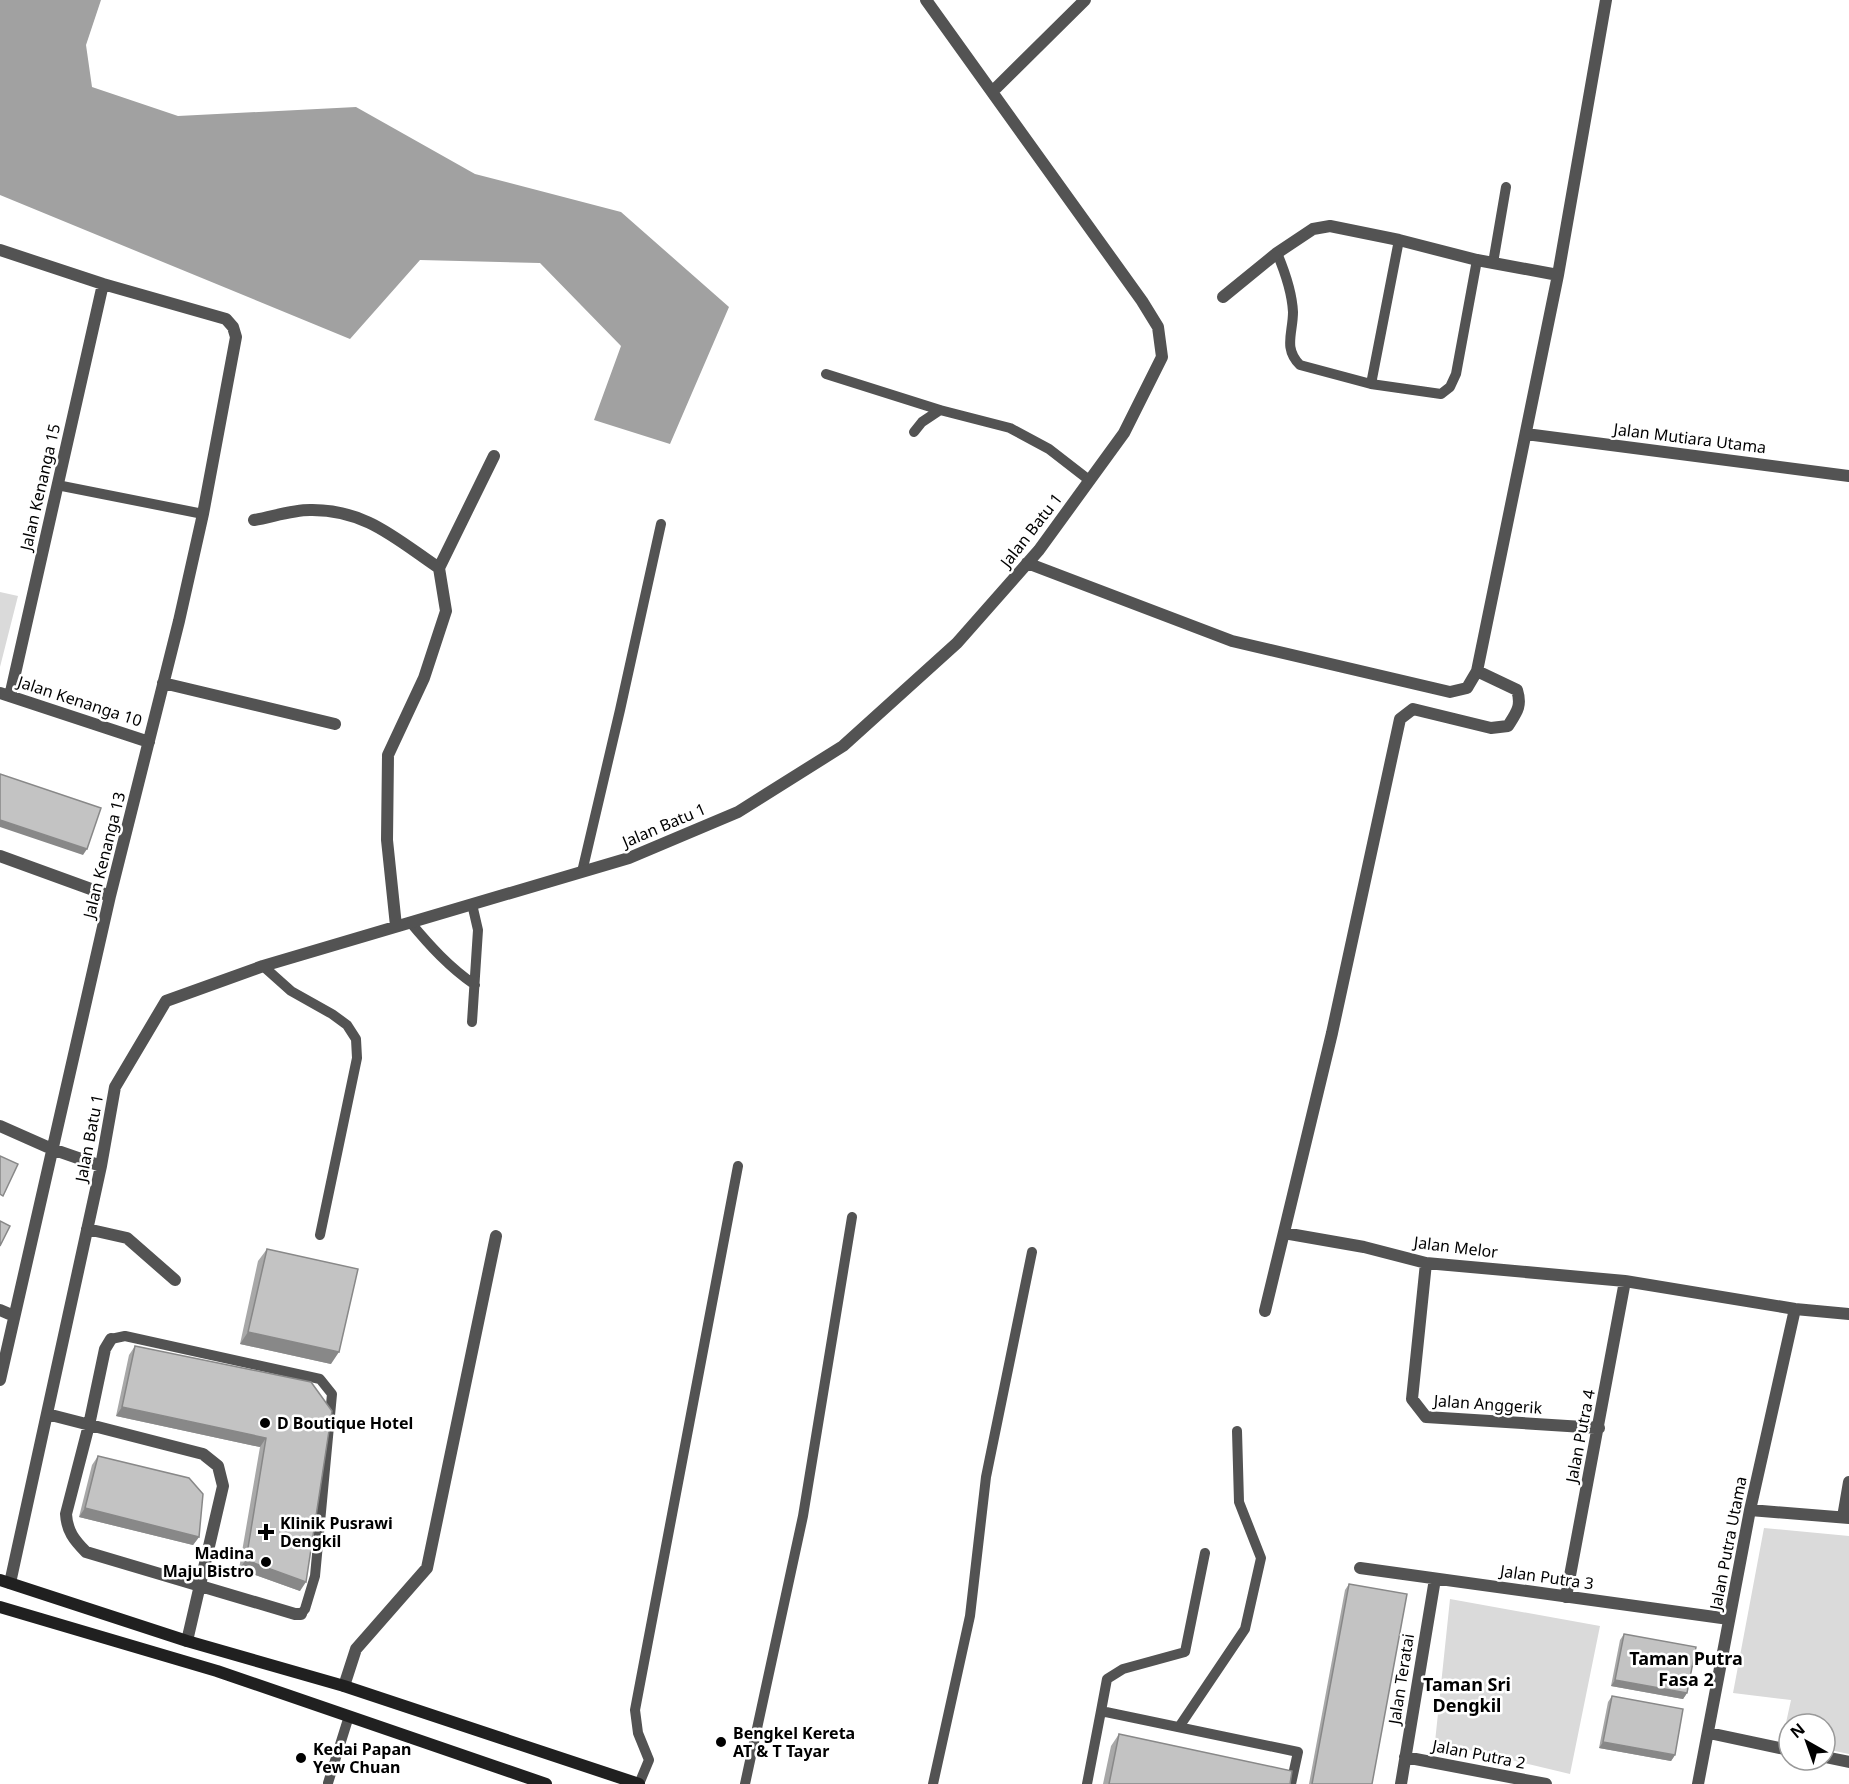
<svg xmlns="http://www.w3.org/2000/svg" width="1849" height="1784" viewBox="0 0 1849 1784" font-family="'Noto Sans',sans-serif">
  <style>
    .green { fill: #dadada }
    .water { fill: #a1a1a1 }
    .lines { fill: none; stroke-linecap: round; stroke-linejoin: round }
    .service { stroke: #535353; stroke-width: 10 }
    .minor { stroke: #535353; stroke-width: 12 }
    .secondary { stroke: #202020; stroke-width: 12 }
    .wall { fill: #a8a8a8 }
    .shaded-wall { fill: #888 }
    .building { fill: #c3c3c3; stroke: #888; stroke-width: 1.5 }
    .poi-dot { fill: #000; stroke: #fff; stroke-width: 2 }
    .labels { text-anchor: middle; stroke-width: 5; stroke-linejoin: round; paint-order: stroke }
    .street-label { font-size: 16px; fill: #000; stroke: #fff }
    .poi-label { font-size: 16px; font-weight: bold; fill: #000; stroke: #fff; text-anchor: start }
    .neighbourhood-label { font-size: 18px; font-weight: bold; fill: #000; stroke: #fff }
  </style>
  <rect width="100%" height="100%" fill="#fff"/>
  <!-- green -->
  <path class="green" d="M0,592L18,596L0,667Z
    M1764,1528L1849,1536V1754L1825,1749V1724H1789V1742L1782,1741L1791,1700L1733,1693Z
    M1450,1599L1600,1626L1570,1774L1435,1742Z"/>
  <!-- water -->
  <path class="water" d="M0,0H101L86,45L92,87L178,116L356,107L475,174L621,212L729,307L670,444L594,420L621,346L540,263L420,260L350,339L0,195Z"/>
  <g class="lines">
    <!-- service -->
    <path class="service" d="M1277,253C1285,272 1292,291 1293,312C1293,333 1283,348 1300,365L1371,384L1441,394L1450,387L1456,374L1477,260
      M1493,263L1506,187
      M826,374L940,410L1010,428L1049,449L1089,480
      M1371,384L1399,240
      M914,432L922,422L940,410
      M57,485L203,514
      M582,872L620,710L661,524
      M472,904L478,930L472,1022
      M410,922C430,946 449,967 475,985
      M263,966L291,991L332,1014L347,1025L356,1039L357,1058L320,1235
      M111,1339L125,1336L320,1379L332,1394L315,1576L305,1609L301,1614
      M1101,1711L1107,1679L1123,1669L1185,1652L1205,1553
      M1179,1727L1245,1629L1261,1558L1239,1502L1237,1431
      M328,1783L349,1716
      M639,1784L649,1760L638,1733L635,1710L738,1166
      M745,1784L803,1516L852,1217
      M933,1784L970,1616L986,1477L1032,1252
      M1087,1784L1101,1711L1298,1752L1291,1784"/>
    <!-- minor -->
    <path class="minor" d="M992,92L1085,0
      M0,250L103,284L226,319L233,327L236,337L203,514L179,621L110,896L0,1380
      M1223,297L1277,253L1313,229L1330,226L1399,240L1477,260L1558,275
      M1526,434L1849,476
      M254,520C272,517 292,510 310,510C365,509 396,539 439,568
      M1027,563L1232,641L1450,692L1467,688L1477,671L1558,275L1606,0
      M163,683L335,724
      M0,693L149,742
      M10,696L103,284
      M0,856L110,896
      M396,926L387,840L388,755L424,678L446,611L439,568L494,456
      M0,1126L52,1149L101,1166
      M87,1229L127,1238L175,1280
      M1284,1233L1364,1247L1426,1263L1625,1281L1795,1309L1849,1314
      M1426,1263L1412,1399L1426,1417L1599,1428
      M0,1310L14,1316
      M1265,1311L1332,1033L1400,719L1413,709L1491,728L1508,726C1517,712 1522,706 1517,690L1477,671
      M111,1339L105,1349L89,1425L66,1514C67,1531 74,1540 86,1552L295,1614H301
      M47,1414L203,1454L218,1466L223,1486L187,1641
      M1750,1510L1849,1518
      M1843,1517L1849,1482
      M1360,1568L1729,1619
      M10,1583L101,1166L115,1087L166,1001L263,966L629,858L738,812L843,746L957,643L1039,550L1124,433L1162,357L1158,327L1142,301L926,0
      M1566,1597L1625,1281
      M344,1686L356,1649L427,1568L496,1236
      M1709,1733L1789,1750
      M1405,1757L1546,1784
      M1825,1757L1849,1762
      M1401,1784L1435,1579
      M1698,1784L1750,1510L1795,1309"/>
    <!-- secondary -->
    <path class="secondary" d="M0,1580L187,1641L344,1686L639,1784
      M0,1607L217,1671L546,1784"/>
  </g>
  <!-- wall -->
  <path class="wall" d="M267,1249L331,1364L240,1344L258,1261Z
    M135,1346L332,1411L300,1591L239,1569L260,1447L116,1416L129,1355Z
    M98,1456L199,1537L193,1545L79,1517L92,1465Z
    M1349,1584L1372,1784H1309L1345,1590Z
    M1624,1634L1687,1693L1683,1699L1611,1686L1620,1640Z
    M1612,1696L1675,1755L1671,1761L1599,1748L1608,1702Z
    M1119,1734L1290,1784H1103L1111,1746Z"/>
  <!-- shaded-wall -->
  <path class="shaded-wall" d="M0,820L87,849L83,855L0,827Z
    M248,1332L339,1352L331,1364L240,1344Z
    M122,1407L266,1438L260,1447L116,1416Z
    M85,1508L199,1537L193,1545L79,1517Z
    M246,1560L306,1582L300,1591L239,1569Z
    M1615,1680L1687,1693L1683,1699L1611,1686Z
    M1603,1742L1675,1755L1671,1761L1599,1748Z"/>
  <!-- building -->
  <path class="building" d="M0,774L101,808L87,849L0,820Z
    M0,1156L18,1164L3,1196L0,1194Z
    M0,1221L10,1226L0,1246Z
    M267,1249L358,1269L339,1352L248,1332Z
    M135,1346L311,1382L332,1411L306,1582L246,1560L266,1438L122,1407Z
    M98,1456L189,1478L203,1494L199,1537L85,1508Z
    M1349,1584L1407,1594L1372,1784H1312Z
    M1624,1634L1696,1647L1687,1693L1615,1680Z
    M1612,1696L1683,1709L1675,1755L1603,1742Z
    M1119,1734L1292,1771L1290,1784H1109Z"/>
  <!-- markers -->
  <g class="poi-dot">
    <circle cx="265" cy="1423" r="6"/>
    <path d="M263 1523h6v6h6v6h-6v6h-6v-6h-6v-6h6z"/>
    <circle cx="266" cy="1562" r="6"/>
    <circle cx="721" cy="1742" r="6"/>
    <circle cx="301" cy="1758" r="6"/>
  </g>
  <g class="labels">
    <!-- street labels -->
    <g class="street-label">
      <text transform="translate(1690 438) rotate(7)" y="6">Jalan Mutiara Utama</text>
      <text transform="translate(40 487) rotate(-77)" y="6">Jalan Kenanga 15</text>
      <text transform="translate(1031 530) rotate(-52)" y="6">Jalan Batu 1</text>
      <text transform="translate(80 701) rotate(18)" y="6">Jalan Kenanga 10</text>
      <text transform="translate(664 825) rotate(-23)" y="6">Jalan Batu 1</text>
      <text transform="translate(104 855) rotate(-76)" y="6">Jalan Kenanga 13</text>
      <text transform="translate(89 1138) rotate(-79)" y="6">Jalan Batu 1</text>
      <text transform="translate(1456 1247) rotate(7)" y="6">Jalan Melor</text>
      <text transform="translate(1488 1404) rotate(4)" y="6">Jalan Anggerik</text>
      <text transform="translate(1580 1436) rotate(-79)" y="6">Jalan Putra 4</text>
      <text transform="translate(1728 1543) rotate(-79)" y="6">Jalan Putra Utama</text>
      <text transform="translate(1547 1577) rotate(8)" y="6">Jalan Putra 3</text>
      <text transform="translate(1401 1679) rotate(-81)" y="6">Jalan Teratai</text>
      <text transform="translate(1479 1754) rotate(11)" y="6">Jalan Putra 2</text>
    </g>
    <!-- poi labels -->
    <g class="poi-label">
      <text x="277" y="1429">D Boutique Hotel</text>
      <text x="280" y="1529">Klinik Pusrawi<tspan x="280" dy="18">Dengkil</tspan></text>
      <text x="254" y="1559" text-anchor="end">Madina<tspan x="254" dy="18">Maju Bistro</tspan></text>
      <text x="733" y="1739">Bengkel Kereta<tspan x="733" dy="18">AT &amp; T Tayar</tspan></text>
      <text x="313" y="1755">Kedai Papan<tspan x="313" dy="18">Yew Chuan</tspan></text>
    </g>
    <!-- neighbourhood labels -->
    <g class="neighbourhood-label">
      <text x="1686" y="1665">Taman Putra<tspan x="1686" dy="21">Fasa 2</tspan></text>
      <text x="1467" y="1691">Taman Sri<tspan x="1467" dy="21">Dengkil</tspan></text>
    </g>
  </g>
  <!-- north arrow -->
  <g transform="translate(1807 1742) rotate(320)"><circle r="28" fill="#ffffff" stroke="#999999" stroke-width="1.5"/>
  <path d="M0-4.5L10 22L0 15L-10 22Z" fill="#000000"/>
  <text y="-9" font-size="16" font-weight="bold" text-anchor="middle" fill="#000000">N</text>
  </g>
</svg>
